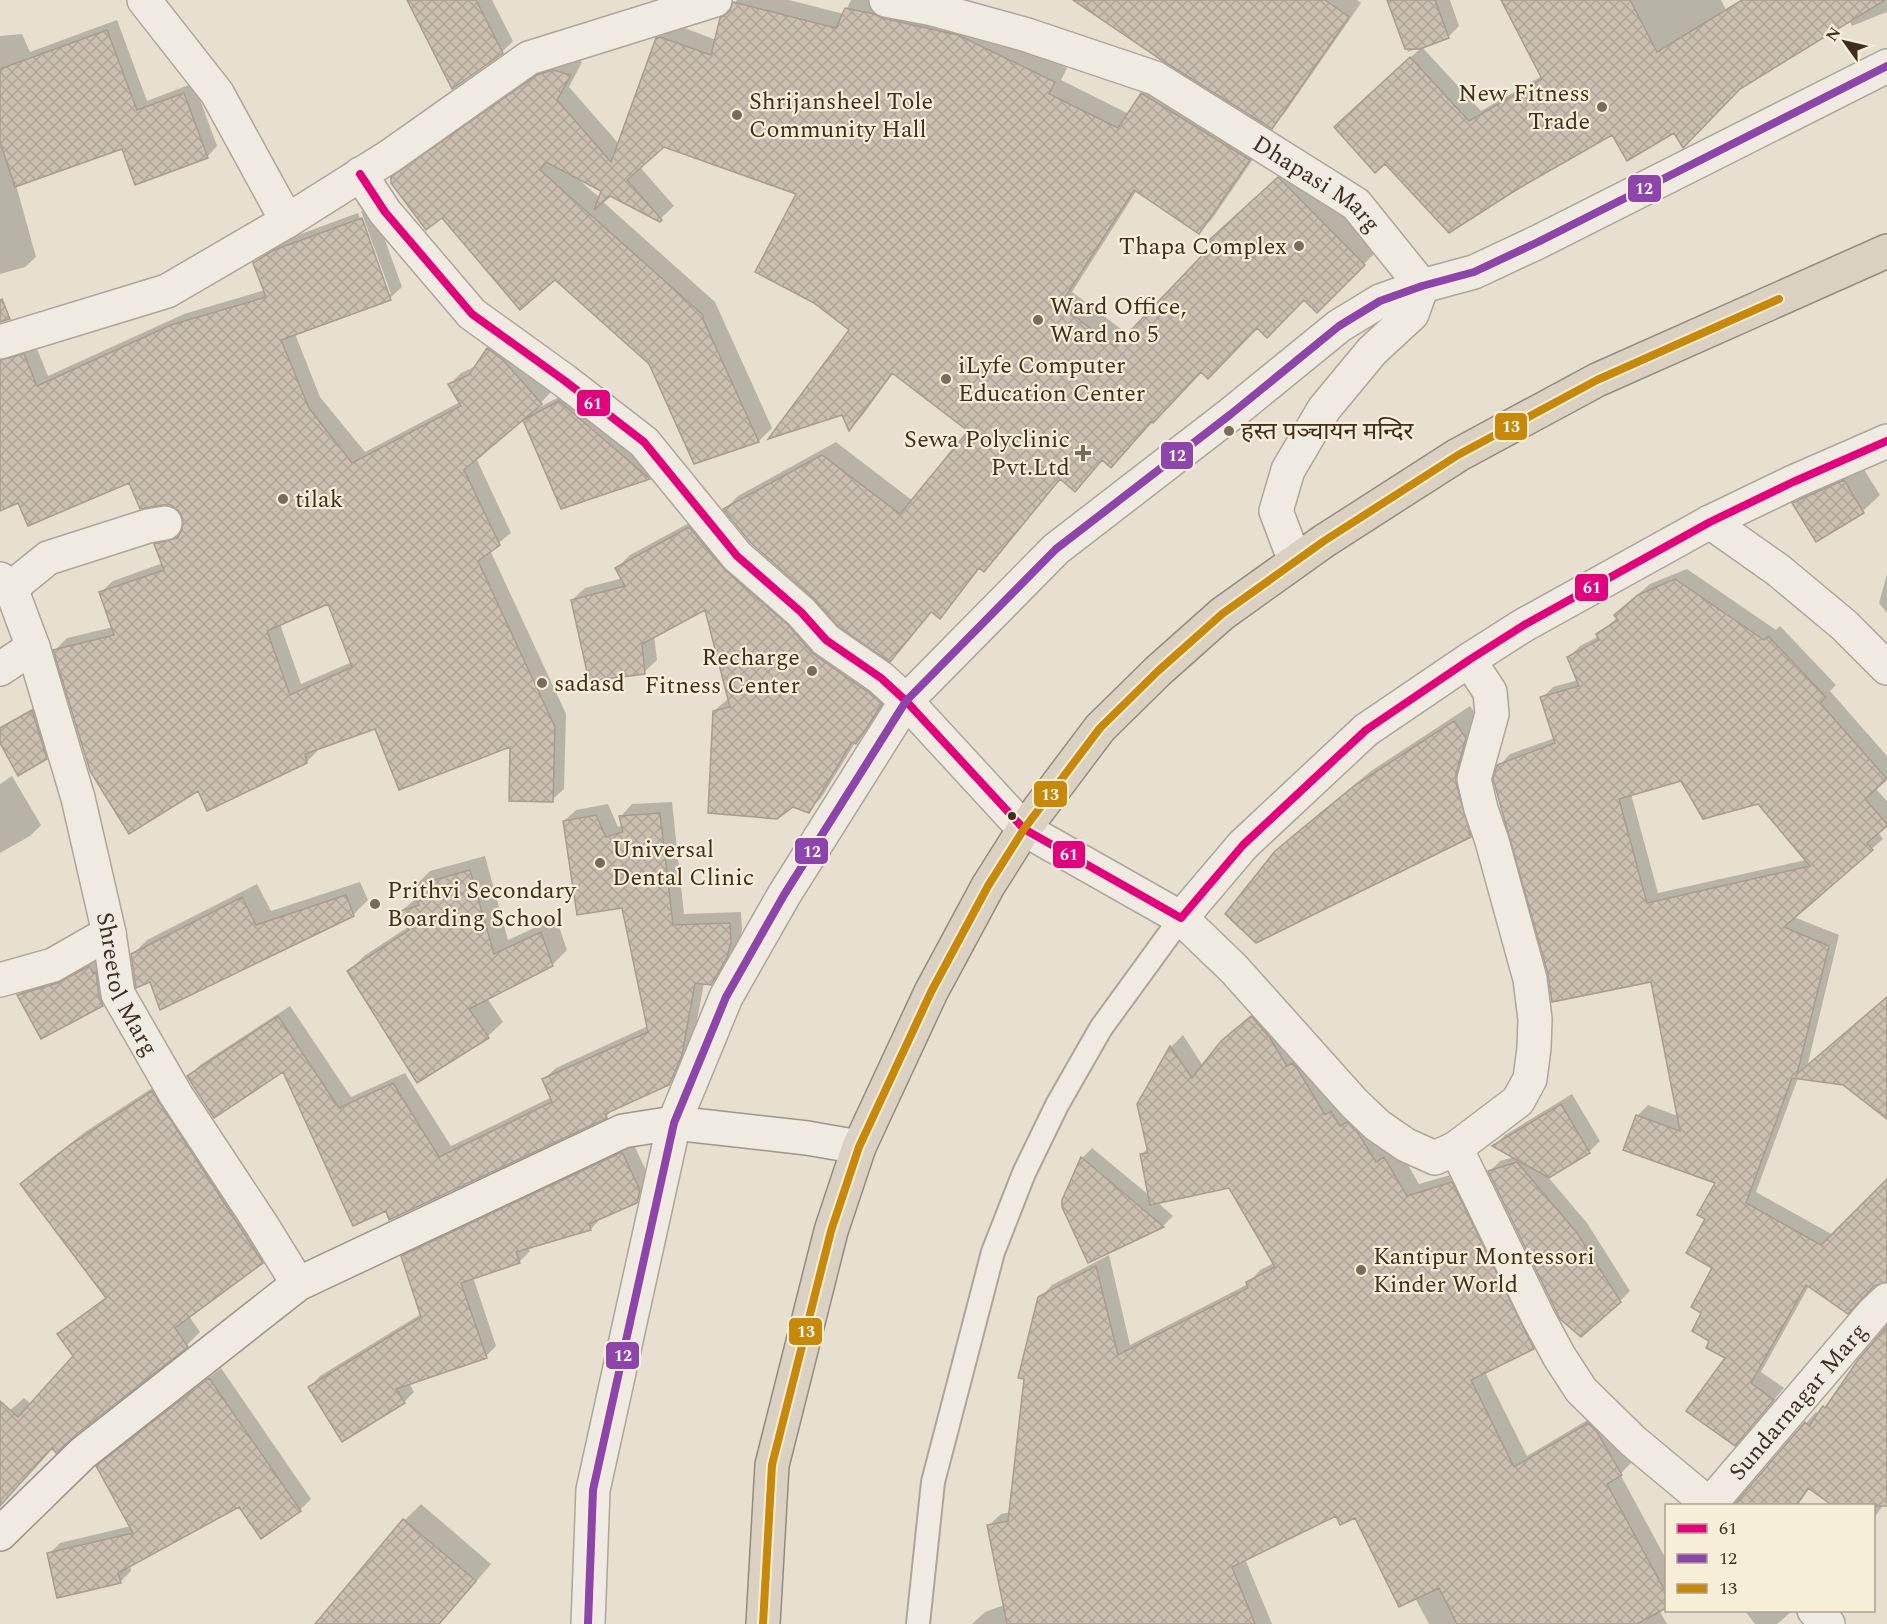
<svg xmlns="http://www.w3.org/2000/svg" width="1887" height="1624" viewBox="0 0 1887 1624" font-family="Spectral,'Noto Sans Devanagari',serif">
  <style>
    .shadow { fill: #0003; fill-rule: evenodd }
    .building { fill: url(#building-cross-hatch); stroke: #a89c90; stroke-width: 1.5; fill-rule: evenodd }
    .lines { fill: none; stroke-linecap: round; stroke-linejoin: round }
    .lane-casing { stroke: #ada599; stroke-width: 26 }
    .street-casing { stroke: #ada599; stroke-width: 36 }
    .secondary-casing { stroke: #9c958a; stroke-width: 36 }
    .highway-casing { stroke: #928b80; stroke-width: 36 }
    .lane { stroke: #efebe3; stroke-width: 22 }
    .street { stroke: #efebe3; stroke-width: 33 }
    .secondary { stroke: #efebe3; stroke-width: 33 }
    .highway { stroke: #dad1c2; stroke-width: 33 }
    .bus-1-casing { stroke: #f7eed8; stroke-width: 12 }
    .bus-2-casing { stroke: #f7eed8; stroke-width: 12 }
    .bus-3-casing { stroke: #f7eed8; stroke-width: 12 }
    .bus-1 { stroke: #e5007d; stroke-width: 8 }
    .bus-2 { stroke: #8e44ad; stroke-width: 8 }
    .bus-3 { stroke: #c88808; stroke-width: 8 }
    .poi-dot { fill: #786c5e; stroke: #f7eed8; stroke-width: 2 }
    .bus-dot { fill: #3d2e20; stroke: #f7eed8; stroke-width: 2 }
    .labels { text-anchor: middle; stroke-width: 4.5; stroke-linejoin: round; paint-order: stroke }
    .poi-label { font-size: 24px; fill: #3d2e20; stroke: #f7eed8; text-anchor: start }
    .street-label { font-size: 24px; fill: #3d2e20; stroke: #f7eed8 }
    .line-badge { stroke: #f7eed8; stroke-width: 2 }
    .badge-label { font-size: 16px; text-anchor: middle; font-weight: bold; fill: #fff }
  </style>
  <defs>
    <pattern id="building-cross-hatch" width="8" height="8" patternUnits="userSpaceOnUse" patternTransform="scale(1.5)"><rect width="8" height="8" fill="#cbbfb2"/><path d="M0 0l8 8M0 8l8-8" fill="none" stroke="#afa499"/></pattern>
  </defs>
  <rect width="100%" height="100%" fill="#e7e0d1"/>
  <!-- shadow -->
  <path class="shadow" d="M409,0H492L513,41L502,52Z
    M737,0H789L844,14L851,0H886L972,23L1067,68L1061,80L1129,114L1142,94L1155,81L1262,146L1212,219L1199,232L1137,190L1072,292L1129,335L1216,244L1224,228L1292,165L1377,251L1317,311L1304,298L1257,326L1201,370L1124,453L1103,459L1075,490L1061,478L997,557L984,570L980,567L952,604L939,617L932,611L890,660L725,509L738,496L836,442L913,501L970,431L894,372L862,416L850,428L852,329L798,194L664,146L640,167L674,206L659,220L610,194L602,201L715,302L772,428L759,441L695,462L650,364L555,278L442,216L393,178L406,165L552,62L567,58L582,62L569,87L619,144L657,39L674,24L716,40L722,19ZM577,178L603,190L600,198Z
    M1115,0H1357L1361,3L1284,114L1271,127Z
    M1389,0H1450L1459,26L1448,37L1408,52Z
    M1502,0H1721L1726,10L1742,0H1790L1740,87L1612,133L1347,116L1422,47L1481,111L1542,76Z
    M1839,0H1887V12L1852,26Z
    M117,20L147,101L194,83L217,146L207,157L122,147L16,185L36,257L25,267L0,274V36L22,34L30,52Z
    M373,207L402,287L390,298L295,334L320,397L365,452L460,402L450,384L461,373L476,366L488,349L499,337L552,391L534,410L571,391L660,467L649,478L562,507L523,418L476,458L511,533L490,550L566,714L564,789L552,800L511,745L376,727L318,748V750L307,762L198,789L55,650L67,638L113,627L101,592L113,581L163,563L155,544L167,533L184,529L185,520L181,510L130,481L18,501L0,509V350L35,344L48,376L184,314L265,290L255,263L267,251L287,239L358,213L388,294H391L361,211ZM329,602L352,662L301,684L280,624Z
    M1861,465L1880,495L1863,511L1794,503L1811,487Z
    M702,516L893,691L868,730L855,743L821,798L808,811L714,711L729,698L705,607L654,635L657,660L644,672L572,600L585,588L623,578L617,568L630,555Z
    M1687,569L1776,630L1780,626L1836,685L1830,691L1887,756V777L1875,788L1887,801V824L1878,832L1883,839L1794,917L1839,935L1807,1067L1887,998V1111L1843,1084L1798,1078L1756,1192L1833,1235L1887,1181V1281L1809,1286L1761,1372L1784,1388L1745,1434L1727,1358L1711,1341L1703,1312L1714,1267L1707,1218L1717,1182L1637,1116L1648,1105L1678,1116L1653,981L1550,974L1499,766L1510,754L1555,738L1542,698L1553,687L1578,680L1569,657L1580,646L1599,636L1598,634L1618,617L1627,604L1650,584ZM1682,779L1758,803L1806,860L1658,893L1631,794Z
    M1887,574V613L1879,603Z
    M37,706L51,753L46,758L0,740V727Z
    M1470,706L1481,722L1485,820L1470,836L1276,852L1292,836L1371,771Z
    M12,776L41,825L30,836L0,853V784Z
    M672,802L684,914L741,912L742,930L738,944L723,972L711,984L704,983L693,1042L680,1072L668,1084L614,1108L606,1117L387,1209L284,1069L189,1076L200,1065L290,1006L351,1097L405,1073L451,1146L552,1097L544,1079L556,1068L648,1026L624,906L564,821L576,810L608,804L618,827L623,825L621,816L632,804Z
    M485,856L508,940L556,918L567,950L552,965L487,998L503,1022L488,1036L349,971L364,956L408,927L400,912L418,897L415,886L430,871Z
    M360,882L368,900L353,915L151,980L133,954L147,940L257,884L271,911Z
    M100,956L114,994L103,1005L19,995L30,984Z
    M1264,1005L1397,1146L1419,1184L1464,1171L1545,1335L1533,1347L1485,1372L1527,1456L1601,1412L1633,1461L1620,1474L1666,1559V1606L1659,1610L1667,1624H1429L1415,1598L1356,1516L1336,1514L1245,1559L1272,1624H972L985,1612L1004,1605L988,1526L1001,1514L1011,1512L1040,1298L1052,1285L1109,1255L1130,1345L1248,1284L1260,1270L1274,1263L1230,1186L1157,1202L1173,1216L1163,1226L1089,1261L1063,1200L1082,1158L1092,1148L1150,1196L1141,1155L1148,1148L1139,1104L1171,1047L1183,1035L1203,1066L1222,1042Z
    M166,1079L275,1248L262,1262L189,1316L200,1332L187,1345L77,1432L52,1447L0,1505V1419L24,1398L31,1404L161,1283L22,1184L35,1171L85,1132Z
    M1572,1094L1600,1141L1589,1152L1548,1177L1587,1223L1630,1291L1620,1301L1490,1171L1500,1161L1514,1157L1494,1146L1505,1135Z
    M633,1143L650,1179L647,1191L636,1201L601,1218L591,1229L528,1247L530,1251L519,1262L473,1277L496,1346L486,1356L409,1383L414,1392L404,1402L310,1387L320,1376L421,1314L403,1257L413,1246Z
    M1887,1330V1500L1876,1515L1874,1518V1506L1810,1488L1797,1506H1753L1806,1423L1816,1412L1819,1414Z
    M221,1368L311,1499L300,1510L240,1505L130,1565L131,1571L120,1582L49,1554L60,1543L131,1526L98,1467L109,1456Z
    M421,1504L491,1564L440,1624H338L405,1520Z
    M1744,1610H1793L1777,1624H1755Z"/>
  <!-- building -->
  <path class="building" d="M407,0H476L503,53L452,89Z
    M1073,0H1325L1349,17L1272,129L1163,61Z
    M1387,0H1435L1449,38L1420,49H1405Z
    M1501,0H1630L1657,52L1742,0H1885L1740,89L1683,148L1674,133L1627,161L1612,135L1516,190L1449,233L1385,164L1375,173L1334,127L1410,57L1469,121L1542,79Z
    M733,2L836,28L845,8L874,14L882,18L958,35L1055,82L1049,94L1118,128L1141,93L1250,160L1199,234L1134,190L1060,305L1115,347L1213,244L1208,241L1278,177L1365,265L1317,313L1304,300L1267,338L1257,328L1208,379L1201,372L1153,423L1151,422L1111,468L1102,460L1075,492L1060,479L984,572L979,568L940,619L931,612L890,662L838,626L813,598L751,543L723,509L822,455L900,514L968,431L892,373L849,431L842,415L768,439L849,330L814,303L755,272L796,194L664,147L627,180L662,220L660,222L610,196L594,210L601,191L546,162L540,170L703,315V319L759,442L694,464L649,364L555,280L520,310L442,218L426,230L391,183V177L537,75L553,70L571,75L557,100L611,162L656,38L660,37L711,55L720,18L729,12Z
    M107,30L137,110L184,93L208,158L135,185L122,149L15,187L0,142V69Z
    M362,218L391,300L281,340L309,408L352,463L461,406L448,384L469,375L487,348L503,360L542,404L464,470L500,545L478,561L555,727L553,802L509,801L510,747L399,790L375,729L305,754L307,763L207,811L198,791L129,834L90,771L53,650L114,635L99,592L164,570L154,544L177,538L182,530L183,519L179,511L171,505H162L140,509L129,483L28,526L18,503L0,511V360L24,354L37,386L171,325L266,297L253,263L274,250ZM328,604L352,667L290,695L267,631Z
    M2,299L10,319L0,322V300Z
    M559,401L650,479L561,509L523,420Z
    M1844,480L1864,513L1816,542L1792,503Z
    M689,527L725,570L788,625L812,653L869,693L882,704L856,744L852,742L809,813L793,807L777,819L708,813L713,711L730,707L705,610L642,644L645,674L589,681L571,600L625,586L615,568Z
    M1675,579L1764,640L1768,636L1826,697L1820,703L1887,779L1865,799L1887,824V826L1867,843L1873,850L1784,927L1829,946L1797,1074L1887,997V1119L1843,1085L1792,1078L1746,1203L1821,1245L1887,1179V1282L1874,1286L1848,1314L1806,1285L1751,1383L1774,1400L1735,1446L1686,1411L1725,1358L1706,1348L1709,1341L1692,1331L1701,1313L1691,1307L1712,1268L1686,1253L1705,1219L1697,1215L1715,1183L1623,1150L1636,1115L1680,1131L1651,982L1552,1002L1548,974L1493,779L1497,765L1555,743L1540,697L1579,686L1567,657L1599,640L1596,634L1618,620L1614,615L1638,595ZM1681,781L1703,819L1758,804L1810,866L1647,903L1619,799Z
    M32,710L47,759L18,776L0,743V728Z
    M1454,721L1466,738L1456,774V783L1471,837L1256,943L1225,914L1275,851L1354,786Z
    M660,813L673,925L730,923L731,943L727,957L711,985L695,983L682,1055L669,1085L605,1114L607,1118L389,1220L386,1211L353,1226L283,1072L214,1118L187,1076L278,1016L339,1108L393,1083L439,1157L552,1102L542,1079L648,1032L622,908L577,915L563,821L596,815L606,837L623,832L619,816Z
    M470,870L494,954L541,932L553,966L469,1009L489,1038L417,1083L347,971L409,930L398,912L419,905L413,886Z
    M346,895L354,916L160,1010L150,982L136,988L131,954L242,897L256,925Z
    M89,966L93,973L96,972L99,997L103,1006L41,1039L17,995L58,983Z
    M1251,1016L1270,1038L1287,1066L1293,1063L1297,1068L1325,1115L1331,1111L1340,1126L1347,1122L1358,1133L1376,1162L1384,1157L1407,1196L1452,1182L1534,1349L1471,1380L1514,1467L1588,1423L1597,1432L1622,1475L1607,1484L1666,1593V1608L1637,1624H1457L1439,1588L1399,1607L1355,1518L1340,1525L1336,1516L1232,1567L1255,1624H1007L987,1525L1008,1521L1024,1379L1018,1378L1038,1297L1096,1266L1118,1355L1248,1288L1246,1282L1275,1267L1229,1188L1150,1205L1140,1154L1148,1153L1137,1104L1170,1046L1192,1078L1221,1041Z
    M152,1091L263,1263L175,1328L188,1347L78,1433L56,1453L52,1448L0,1506V1401L18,1417L73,1356L57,1334L106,1298L20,1184L70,1145Z
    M1561,1104L1590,1153L1549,1178L1492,1146Z
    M622,1152L640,1190L637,1203L589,1224L591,1230L516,1252L520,1263L461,1283L487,1358L396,1389L405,1403L342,1442L308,1387L421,1317L401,1256Z
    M1081,1157L1164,1227L1088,1263L1062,1207V1200Z
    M1517,1162L1577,1233L1621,1302L1581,1337L1560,1319L1488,1171Z
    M1887,1326V1506H1833L1808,1488L1796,1506H1733L1805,1422L1809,1426L1823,1406L1825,1408L1858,1360Z
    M209,1378L301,1511L261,1539L239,1507L118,1573L121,1583L57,1598L47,1553L133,1533L96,1466Z
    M403,1519L476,1581L439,1624H315Z"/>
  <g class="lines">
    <defs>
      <path id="lane" d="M918,1624L933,1482L993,1252L1024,1173L1057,1105L1101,1028L1181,918"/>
      <g id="street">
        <path d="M144,0L217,93L287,221"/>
        <path id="s1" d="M886,0L933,9L1024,34L1155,78L1356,204L1422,286L1412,314L1372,351L1324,409L1288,470L1276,511L1295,561"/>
        <path d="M360,174L385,212L472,314L565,381L644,442L737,556L801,612L826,640L881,678L906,701L1024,829L1181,918L1243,845L1366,730L1469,660L1524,625L1710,522L1793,482L1887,441"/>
        <path d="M0,342L167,291L287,221L390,156L529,58L715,0"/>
        <path d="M1710,522L1778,570L1844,625L1887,668"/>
        <path id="s2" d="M0,579L11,588L33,647L78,798L109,933L118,994L176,1095L263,1227L298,1284"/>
        <path d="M11,588L48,558L148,526L165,523"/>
        <path d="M0,669L33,647"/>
        <path d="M1181,918L1234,969L1354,1103L1377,1125L1406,1145L1435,1158L1456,1148L1538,1317L1559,1356L1581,1390L1633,1441L1711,1506"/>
        <path d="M0,980L53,965L109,933"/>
        <path d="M1456,1148L1518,1101L1530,1079L1534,1048L1535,1019L1530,979L1492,841L1481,809L1474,779L1492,714L1490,692L1469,660"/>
        <path id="s3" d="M1710,1504L1874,1312L1887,1300"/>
        <path d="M1814,1610L1828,1624"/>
        <path d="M588,1624L593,1490L674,1123L726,997L784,895L906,701L1056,549L1231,414L1339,326L1380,301L1422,286L1474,272L1538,242L1887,66"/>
      </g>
      <path id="secondary" d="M0,1534L83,1453L298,1284L623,1131L674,1123L807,1138L859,1147"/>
      <path id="highway" d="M763,1624L772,1465L831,1231L859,1147L931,992L988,886L1024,829L1100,728L1158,671L1222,614L1324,541L1458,455L1597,380L1887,251"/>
    </defs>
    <!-- lane casing -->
    <use href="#lane" class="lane-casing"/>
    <!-- street casing -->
    <use href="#street" class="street-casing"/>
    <!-- secondary casing -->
    <use href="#secondary" class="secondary-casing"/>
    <!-- highway casing -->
    <use href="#highway" class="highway-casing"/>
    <!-- lane -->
    <use href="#lane" class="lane"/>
    <!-- street -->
    <use href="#street" class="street"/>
    <!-- secondary -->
    <use href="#secondary" class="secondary"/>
    <!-- highway -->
    <use href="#highway" class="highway"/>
    <defs>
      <path id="bus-1" d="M360,174L385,212L472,314L565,381L644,442L737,556L801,612L826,640L881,678L906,701L1024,829L1181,918L1243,845L1366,730L1469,660L1524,625L1710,522L1793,482L1887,441"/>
      <path id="bus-2" d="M588,1624L593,1490L674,1123L726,997L784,895L906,701L1056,549L1231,414L1339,326L1380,301L1422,286L1474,272L1538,242L1887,66"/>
      <path id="bus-3" d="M763,1624L772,1465L831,1231L859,1147L931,992L988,886L1024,829L1100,728L1158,671L1222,614L1324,541L1458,455L1597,380L1779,299"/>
    </defs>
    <!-- bus-1 casing -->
    <use href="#bus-1" class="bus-1-casing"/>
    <!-- bus-2 casing -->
    <use href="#bus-2" class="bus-2-casing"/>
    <!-- bus-3 casing -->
    <use href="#bus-3" class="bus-3-casing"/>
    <!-- bus-1 -->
    <use href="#bus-1" class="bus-1"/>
    <!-- bus-2 -->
    <use href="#bus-2" class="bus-2"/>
    <!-- bus-3 -->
    <use href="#bus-3" class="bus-3"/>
  </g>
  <!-- markers -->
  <g class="poi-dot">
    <circle cx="1602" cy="107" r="6"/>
    <circle cx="737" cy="115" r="6"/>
    <circle cx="1299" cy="246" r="6"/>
    <circle cx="1038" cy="320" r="6"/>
    <circle cx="946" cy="379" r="6"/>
    <circle cx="1229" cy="431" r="6"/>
    <path d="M1080 444h6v6h6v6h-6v6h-6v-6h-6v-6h6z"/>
    <circle cx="283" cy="499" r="6"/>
    <circle cx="812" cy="671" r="6"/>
    <circle cx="542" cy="683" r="6"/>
    <circle cx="600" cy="863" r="6"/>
    <circle cx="375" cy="904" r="6"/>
    <circle cx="1361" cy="1270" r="6"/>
  </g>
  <circle class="bus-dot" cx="1012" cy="816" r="5"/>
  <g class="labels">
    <!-- poi labels -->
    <g class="poi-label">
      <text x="1590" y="101" text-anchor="end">New Fitness<tspan x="1590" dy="28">Trade</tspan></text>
      <text x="749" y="109">Shrijansheel Tole<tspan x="749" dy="28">Community Hall</tspan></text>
      <text x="1287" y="254" text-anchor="end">Thapa Complex</text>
      <text x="1050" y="314">Ward Office,<tspan x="1050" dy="28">Ward no 5</tspan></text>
      <text x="958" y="373">iLyfe Computer<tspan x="958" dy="28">Education Center</tspan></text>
      <text x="1241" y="439">हस्त पञ्चायन मन्दिर</text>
      <text x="1070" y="447" text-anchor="end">Sewa Polyclinic<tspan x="1070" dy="28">Pvt.Ltd</tspan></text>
      <text x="295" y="507">tilak</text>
      <text x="800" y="665" text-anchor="end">Recharge<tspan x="800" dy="28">Fitness Center</tspan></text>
      <text x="554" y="691">sadasd</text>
      <text x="612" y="857">Universal<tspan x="612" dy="28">Dental Clinic</tspan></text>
      <text x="387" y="898">Prithvi Secondary<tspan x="387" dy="28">Boarding School</tspan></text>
      <text x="1373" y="1264">Kantipur Montessori<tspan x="1373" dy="28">Kinder World</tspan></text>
    </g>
    <!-- street labels -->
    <g class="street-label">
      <text dy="8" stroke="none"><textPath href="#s1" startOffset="474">Dhapasi Marg</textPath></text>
      <text dy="8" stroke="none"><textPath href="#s2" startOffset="428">Shreetol Marg</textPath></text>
      <text dy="8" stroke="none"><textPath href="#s3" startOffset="135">Sundarnagar Marg</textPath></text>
    </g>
  </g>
  <g class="line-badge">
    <rect x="1627" y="174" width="35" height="29" rx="6" fill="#8e44ad"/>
    <rect x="576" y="389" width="35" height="28" rx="6" fill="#e5007d"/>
    <rect x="1494" y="412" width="34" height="29" rx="6" fill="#c88808"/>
    <rect x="1160" y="441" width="34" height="29" rx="6" fill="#8e44ad"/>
    <rect x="1574" y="573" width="35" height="29" rx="6" fill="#e5007d"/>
    <rect x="1033" y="780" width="35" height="28" rx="6" fill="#c88808"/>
    <rect x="794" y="837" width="35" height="28" rx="6" fill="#8e44ad"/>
    <rect x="1052" y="840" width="34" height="29" rx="6" fill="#e5007d"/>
    <rect x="788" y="1317" width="35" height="29" rx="6" fill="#c88808"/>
    <rect x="605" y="1341" width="35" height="29" rx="6" fill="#8e44ad"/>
  </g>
  <g class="badge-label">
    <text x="1644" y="194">12</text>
    <text x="593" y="409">61</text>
    <text x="1511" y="432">13</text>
    <text x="1177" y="461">12</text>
    <text x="1592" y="593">61</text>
    <text x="1050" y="800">13</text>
    <text x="812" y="857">12</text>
    <text x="1069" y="860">61</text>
    <text x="806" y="1337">13</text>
    <text x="623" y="1361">12</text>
  </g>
  <!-- legend -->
  <rect x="1665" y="1504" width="210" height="108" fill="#f7eed8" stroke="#ada18e" stroke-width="1.5"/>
  <rect x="1677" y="1524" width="30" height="9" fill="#e5007d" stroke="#ada18e" stroke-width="1.5"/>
  <text x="1719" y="1534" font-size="18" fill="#3d2e20">61</text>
  <rect x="1677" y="1554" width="30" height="9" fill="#8e44ad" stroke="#ada18e" stroke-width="1.5"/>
  <text x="1719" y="1564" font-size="18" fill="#3d2e20">12</text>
  <rect x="1677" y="1584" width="30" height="9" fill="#c88808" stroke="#ada18e" stroke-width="1.5"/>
  <text x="1719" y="1594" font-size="18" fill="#3d2e20">13</text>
  <!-- north arrow -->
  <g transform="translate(1845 42) rotate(304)" stroke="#f7eed8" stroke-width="4.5" paint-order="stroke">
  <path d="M0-4.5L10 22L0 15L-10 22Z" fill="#3d2e20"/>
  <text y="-9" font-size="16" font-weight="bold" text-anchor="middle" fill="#3d2e20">N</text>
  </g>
</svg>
